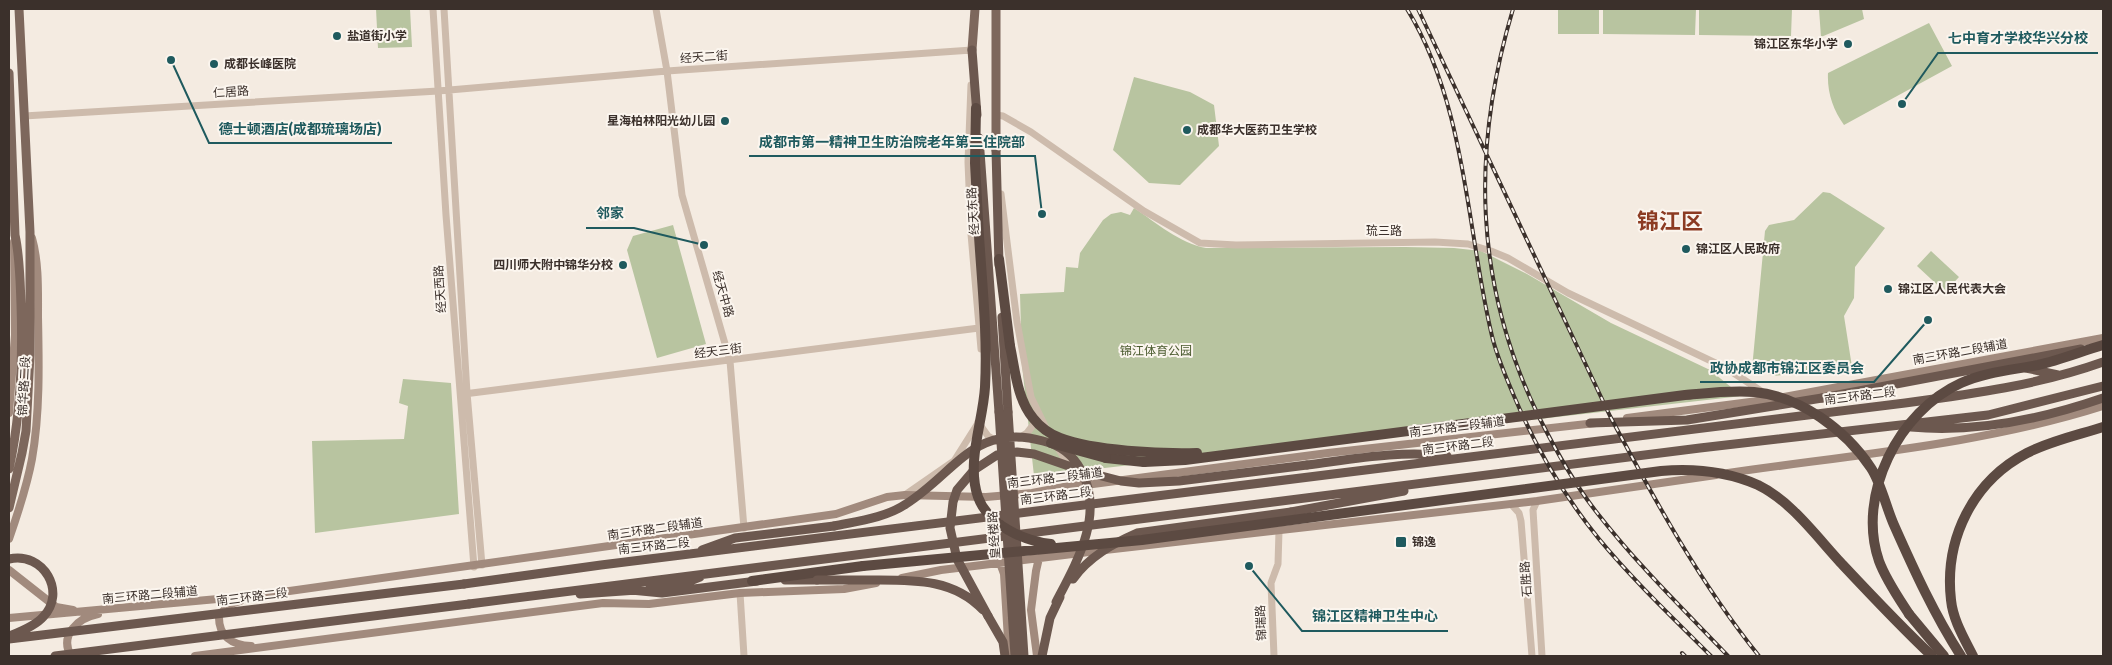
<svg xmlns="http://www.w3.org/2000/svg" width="2112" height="665" viewBox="0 0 2112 665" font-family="'Fira Sans Condensed','Noto Sans SC',sans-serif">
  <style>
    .green { fill: #b8c4a0 }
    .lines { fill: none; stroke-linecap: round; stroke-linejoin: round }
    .tertiary { stroke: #cdbbac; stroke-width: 7 }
    .secondary { stroke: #a18a7d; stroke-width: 8 }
    .primary { stroke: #7d675c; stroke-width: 9 }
    .trunk { stroke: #6c584f; stroke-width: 9 }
    .motorway { stroke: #5c4a42; stroke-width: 10 }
    .rail-casing { stroke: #3b302b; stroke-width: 4 }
    .rail { stroke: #fbf5ee; stroke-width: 2; stroke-dasharray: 5.5; stroke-linecap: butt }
    .trunk-bridge { stroke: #6c584f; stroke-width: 9 }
    .motorway-bridge { stroke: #5c4a42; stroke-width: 10 }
    .poi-dot { fill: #1f5a5e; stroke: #fbf5ee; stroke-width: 2 }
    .labels { text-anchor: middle; stroke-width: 4; stroke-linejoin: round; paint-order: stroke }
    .poi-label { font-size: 12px; font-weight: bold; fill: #3b302b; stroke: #fbf5ee; text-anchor: start }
    .street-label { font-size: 12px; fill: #3b302b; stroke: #fbf5ee }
    .park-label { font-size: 12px; fill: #4a5a2e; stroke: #fbf5ee }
    .town-label { font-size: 22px; font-weight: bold; fill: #8c3b22; stroke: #fbf5ee }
    .leader { fill: none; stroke: #1f5a5e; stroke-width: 2 }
    .callout-dot { fill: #1f5a5e; stroke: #fbf5ee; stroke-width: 2 }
    .callout-label { font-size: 14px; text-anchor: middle; font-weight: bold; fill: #1f5a5e; stroke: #fbf5ee; stroke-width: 4; stroke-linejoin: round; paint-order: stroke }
  </style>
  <rect width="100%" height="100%" fill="#f4ebe1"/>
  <!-- green -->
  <path class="green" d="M376,9H410L412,47L378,48Z
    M1558,9H1599V34H1558Z
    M1603,9H1696L1695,35L1603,34Z
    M1699,9H1792L1791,36L1699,35Z
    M1819,9H1862L1864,19L1821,37Z
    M1929,23L1952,66L1844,125C1833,110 1827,92 1828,73Z
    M1134,77L1190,92L1214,105L1219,146L1180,185L1149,183L1113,150Z
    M1823,192L1830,193L1885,228L1855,267L1854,298L1844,316L1852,367L1773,376L1752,369L1765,231L1769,225L1794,220Z
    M1134,208C1157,223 1179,243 1206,248L1405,247L1454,248L1481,251L1527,274L1611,323L1710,370L1742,396L1034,476L1022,365L1020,294L1064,292L1066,267L1078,268L1080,253L1103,220L1111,214L1121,212L1130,215Z
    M673,225L706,344L657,358L627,250L633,236Z
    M1931,251L1959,277L1945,292L1917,266Z
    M403,379L451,383L459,514L315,533L312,441L404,439L408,406L399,403Z"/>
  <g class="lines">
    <!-- tertiary -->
    <path class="tertiary" d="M433,9L446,215L474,567
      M444,9L467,393L482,565
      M656,9L667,71L682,195L730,361L744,528
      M971,85L968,162L971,234L981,349
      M996,115L1003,116L1031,132L1144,211L1200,243L1236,245L1435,242L1468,244L1491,251L1508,258L1568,293L1726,368L1761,391
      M24,116L438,91L667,71L972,50V55
      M1001,194L1017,322L1031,397L1046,428
      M464,394L979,328
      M978,422L988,436L996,441
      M1019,438L1027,433L1037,420
      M1058,448L1080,484
      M905,495L954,461L978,423
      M1537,501L1533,510L1542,656
      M1511,504L1519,513L1521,521L1532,656
      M740,593L744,656
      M1274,656L1271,583L1278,564L1279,531"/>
    <!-- secondary -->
    <path class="secondary" d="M9,413L15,335L14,242
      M1627,418L1773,399L2103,338
      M1728,473C1852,455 1984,444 2103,406
      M9,539C18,513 27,486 32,459C40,413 39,364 38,317C38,291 39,263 32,238
      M1000,563L1004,574L1009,656
      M9,570L56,607L73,610
      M902,578L941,570L1105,550L1537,501L1716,475
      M240,601L231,604L219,615C218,636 232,645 251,646
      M9,618L261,595L836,514L887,497L905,495L986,497L1032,493L1080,484H1093L1328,453L1596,423
      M71,656C59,635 78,618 98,614
      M195,656L603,603L649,604L740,593L844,589L876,583
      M1037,656L1031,610L1036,571L1039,558"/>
    <!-- primary -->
    <path class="primary" d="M972,50L975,9
      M9,73L15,235C20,258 20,280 21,304C23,361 21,414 9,469
      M996,150V9
      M9,508L22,453L26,431L30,355V232L19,9"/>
    <!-- trunk -->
    <path class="trunk" d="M972,50L977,115
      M979,138L999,412
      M996,150L999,265
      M1002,317L1008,412
      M2026,368L2058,375
      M1590,423L1687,420L1822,398
      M1911,427C1975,433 2042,419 2103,398
      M1307,465C1354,459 1400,450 1447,456
      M1291,512L1404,491
      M702,550L735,538L834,526
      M785,580H817
      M464,584L601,565L1905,403C1972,394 2039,385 2103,362
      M650,588L685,583L700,577
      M631,590L662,593L757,581
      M580,594L637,590
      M469,604L1700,448L1988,415L2103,386
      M988,616L1003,642L1005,656"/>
    <!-- motorway -->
    <path class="motorway" d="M976,108L975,163L978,220
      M999,259L1010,346
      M1106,458L1144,462
      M752,581L863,566
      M1909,614L1944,656"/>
    <defs>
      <path id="rail" d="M1407,9C1467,107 1466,227 1492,336C1497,357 1506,377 1514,396C1536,448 1564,496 1599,539C1633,580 1673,618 1711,656
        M1418,9L1610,416C1654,499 1700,583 1759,656
        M1513,9C1471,150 1474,284 1539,417C1556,451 1574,484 1598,514C1637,564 1684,610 1728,656
        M1682,653L1685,656"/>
    </defs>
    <!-- rail casing -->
    <use href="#rail" class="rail-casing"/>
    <!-- rail -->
    <use href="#rail" class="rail"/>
    <!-- trunk-bridge -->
    <path class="trunk-bridge" d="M1822,398L2081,349
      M999,412L1015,656
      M1008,412L1024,656
      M834,526C858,521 885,518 906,504C955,473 975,422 1043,441C1059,445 1073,455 1081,470C1105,514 1077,562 1056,602
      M9,559C44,551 67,593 43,617C36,625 22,631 12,635
      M1073,579C1089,557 1112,544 1137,533L1291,512
      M817,580C838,580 859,580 879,580C917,580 955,580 983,610
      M988,616L957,559L950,528L953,502L957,490L974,470L997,455L1017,452L1034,454L1086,472L1121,481L1139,483L1179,481L1307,465
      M9,639L464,584
      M55,656L469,604
      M1042,656L1050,618L1060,597"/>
    <!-- motorway-bridge -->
    <path class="motorway-bridge" d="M978,220C981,275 988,332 985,387C983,422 966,462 978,497C988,525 1024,541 1051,544
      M1010,346C1015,369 1017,399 1033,418C1040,427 1050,434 1060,438C1094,451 1160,454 1197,453
      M1051,443L1106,458
      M1144,462L1185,460L1685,395C1708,393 1731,390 1754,392C1800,396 1846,430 1871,468C1881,483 1886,507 1894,525C1914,570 1934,614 1961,656
      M863,566L1142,540L1661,471C1695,468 1726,471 1758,485C1791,501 1816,536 1841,563C1871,595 1900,626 1932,656
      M1909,614C1898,597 1886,580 1879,561C1856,495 1899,411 1961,383C1985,372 2012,370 2038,365C2060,360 2082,351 2103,345
      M1973,656C1964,638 1953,620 1951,600C1944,539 1973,481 2027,453C2050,441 2078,435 2103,427"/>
  </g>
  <!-- markers -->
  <g class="poi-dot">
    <circle cx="337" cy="36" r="5"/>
    <circle cx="1848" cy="44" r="5"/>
    <circle cx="214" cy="64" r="5"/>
    <circle cx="725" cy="121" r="5"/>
    <circle cx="1187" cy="130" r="5"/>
    <circle cx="1686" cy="249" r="5"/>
    <circle cx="623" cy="265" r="5"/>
    <circle cx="1888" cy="289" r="5"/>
    <rect x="1395" y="536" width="12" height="12" rx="2.5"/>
  </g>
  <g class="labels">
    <!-- poi labels -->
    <g class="poi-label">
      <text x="347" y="40">盐道街小学</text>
      <text x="1838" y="48" text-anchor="end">锦江区东华小学</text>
      <text x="224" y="68">成都长峰医院</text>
      <text x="715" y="125" text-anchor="end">星海柏林阳光幼儿园</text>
      <text x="1197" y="134">成都华大医药卫生学校</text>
      <text x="1696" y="253">锦江区人民政府</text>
      <text x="613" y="269" text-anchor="end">四川师大附中锦华分校</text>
      <text x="1898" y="293">锦江区人民代表大会</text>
      <text x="1412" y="546">锦逸</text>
    </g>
    <!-- street labels -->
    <g class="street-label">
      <text transform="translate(704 57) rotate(-4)" y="4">经天二街</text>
      <text transform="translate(231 92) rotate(-4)" y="4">仁居路</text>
      <text transform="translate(973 211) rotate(-94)" y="4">经天东路</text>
      <text x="1384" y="235">琉三路</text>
      <text transform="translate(440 289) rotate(-94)" y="4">经天西路</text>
      <text transform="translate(723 294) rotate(74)" y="4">经天中路</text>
      <text transform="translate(718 351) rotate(-7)" y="4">经天三街</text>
      <text transform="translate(1960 352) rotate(-10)" y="4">南三环路二段辅道</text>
      <text transform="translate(24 386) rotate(-87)" y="4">锦华路二段</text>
      <text transform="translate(1860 396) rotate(-7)" y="4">南三环路二段</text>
      <text transform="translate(1457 427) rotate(-7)" y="4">南三环路二段辅道</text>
      <text transform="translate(1458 446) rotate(-7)" y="4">南三环路二段</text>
      <text transform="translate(1055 478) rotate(-7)" y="4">南三环路二段辅道</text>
      <text transform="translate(1056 496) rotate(-7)" y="4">南三环路二段</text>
      <text transform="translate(655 529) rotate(-8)" y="4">南三环路二段辅道</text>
      <text transform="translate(994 535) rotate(-94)" y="4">皇经楼路</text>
      <text transform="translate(654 546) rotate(-6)" y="4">南三环路二段</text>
      <text transform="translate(1526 579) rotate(-94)" y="4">石胜路</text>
      <text transform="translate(150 595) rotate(-5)" y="4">南三环路二段辅道</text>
      <text transform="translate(252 597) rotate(-7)" y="4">南三环路二段</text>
      <text transform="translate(1261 623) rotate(-92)" y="4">锦瑞路</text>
    </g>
    <!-- park labels -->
    <g class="park-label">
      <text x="1156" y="355">锦江体育公园</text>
    </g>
    <!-- town labels -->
    <g class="town-label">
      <text x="1670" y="229">锦江区</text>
    </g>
  </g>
  <!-- callouts -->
  <path class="leader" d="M1902 104L1938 53H2098M171 60L209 143H392M1042 214L1035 156H749M704 245L634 228H586M1928 320L1874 382H1700M1249 566L1302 631H1448"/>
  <g class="callout-dot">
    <circle cx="1902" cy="104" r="5"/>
    <circle cx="171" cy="60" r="5"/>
    <circle cx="1042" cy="214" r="5"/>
    <circle cx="704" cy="245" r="5"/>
    <circle cx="1928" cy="320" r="5"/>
    <circle cx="1249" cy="566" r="5"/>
  </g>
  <g class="callout-label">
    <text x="2018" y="43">七中育才学校华兴分校</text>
    <text x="300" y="134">德士顿酒店(成都琉璃场店)</text>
    <text x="892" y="147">成都市第一精神卫生防治院老年第二住院部</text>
    <text x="610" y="218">邻家</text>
    <text x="1787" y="373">政协成都市锦江区委员会</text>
    <text x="1375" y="621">锦江区精神卫生中心</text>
  </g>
  <!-- border -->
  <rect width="2112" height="665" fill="none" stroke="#3b302b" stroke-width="20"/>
</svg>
